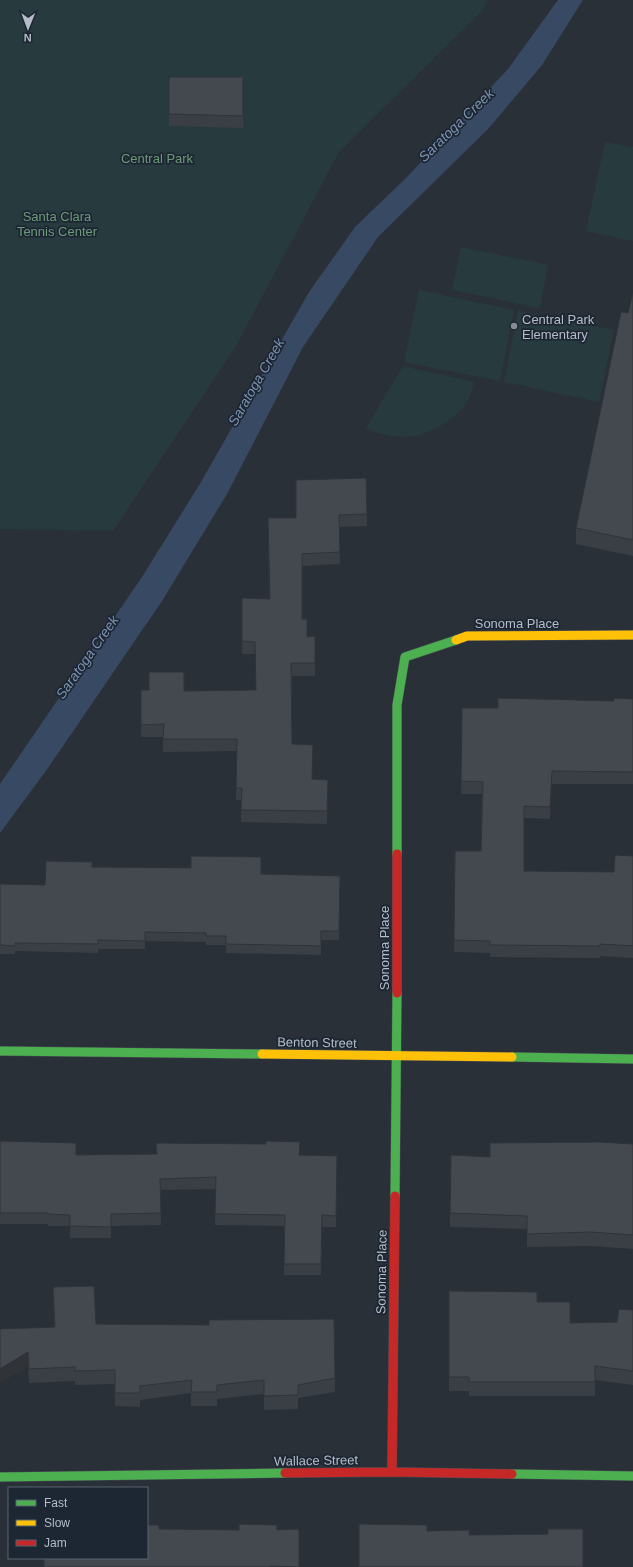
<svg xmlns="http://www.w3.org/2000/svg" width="633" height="1567" viewBox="0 0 633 1567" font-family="Arial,sans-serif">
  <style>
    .green { fill: #273a3e }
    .water { fill: #384963 }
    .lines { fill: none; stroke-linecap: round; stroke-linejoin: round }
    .fast-casing { stroke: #484c53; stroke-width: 10 }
    .slow-casing { stroke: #484c53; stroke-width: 10 }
    .jam-casing { stroke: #484c53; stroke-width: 10 }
    .fast { stroke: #4caf50; stroke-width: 9 }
    .slow { stroke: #ffc107; stroke-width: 9 }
    .jam { stroke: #c62828; stroke-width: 9 }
    .wall { fill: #3a3f45 }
    .shaded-wall { fill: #303338 }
    .building { fill: #444950; stroke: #303338 }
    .poi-dot { fill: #848b96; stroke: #1d2633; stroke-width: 1.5 }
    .labels { text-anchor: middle; stroke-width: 3.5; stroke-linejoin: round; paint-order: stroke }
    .park-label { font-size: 13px; fill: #6b9a76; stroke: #1d2633 }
    .poi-label { font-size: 13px; fill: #b4bcc9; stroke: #1d2633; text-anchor: start }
    .street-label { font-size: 13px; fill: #b4bcc9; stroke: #1d2633 }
    .water-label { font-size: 14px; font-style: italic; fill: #7c92b1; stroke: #1d2633 }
  </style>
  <rect width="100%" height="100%" fill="#2a3038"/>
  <!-- green -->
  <path class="green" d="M0,0H488L483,10L339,152L236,346L113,531L0,529Z
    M605,142L633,147V241L586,231Z
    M461,247L548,265L540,308L452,290Z
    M419,290L514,310L500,381L404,362Z
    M518,311L614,330L599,402L504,382Z
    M403,366L474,382C472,388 471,395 468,400C464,408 456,415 449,420C423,439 395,442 366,428Z"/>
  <!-- water -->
  <path class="water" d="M558,0H583L542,65L489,128L378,237L303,347L227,494L162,601L48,768L0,833V784L142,577L201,482L309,292L355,227L407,177L508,69Z"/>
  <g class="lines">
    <defs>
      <path id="fast" d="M397,854V705L405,657L456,640
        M0,1051L262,1054
        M512,1057L633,1059
        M395,1196L397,993
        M512,1474L633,1476
        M0,1477L285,1473"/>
      <path id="slow" d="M456,640L467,636L633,635
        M262,1054L512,1057"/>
      <path id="jam" d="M397,854V993
        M392,1472L395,1196
        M285,1473L392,1472L512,1474"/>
    </defs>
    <!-- fast casing -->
    <use href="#fast" class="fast-casing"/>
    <!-- slow casing -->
    <use href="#slow" class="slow-casing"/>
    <!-- jam casing -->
    <use href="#jam" class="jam-casing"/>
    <!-- fast -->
    <use href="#fast" class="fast"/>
    <!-- slow -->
    <use href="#slow" class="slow"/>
    <!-- jam -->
    <use href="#jam" class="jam"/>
  </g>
  <!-- wall -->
  <path class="wall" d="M169,77H243V128L169,126Z
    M633,293V556L576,544V528Z
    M296,480L367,514V526L339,527L340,564L302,566V619L307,637L315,636V676H292V744L312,779L328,780L327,824L241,822V800H236L237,751L163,752V737H141V690L184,691L256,690L255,654H242V598L269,599L268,518H296Z
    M633,699V784H552L550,819L524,818V871L614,872L633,856V958L600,956V958L490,957V953L454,952L455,851H481L482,794H461L462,708H498L614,701Z
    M92,867L261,874L340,876L339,940H321V955L226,953V945H206V942L145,941V949H98V953L15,951V954H0V884L45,885Z
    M0,1141L76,1155L156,1154V1143L299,1155L337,1168L336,1227H322L321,1275H284V1226L215,1225L216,1189L160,1190L161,1225L111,1226V1238H70V1226H48V1224H0Z
    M633,1144V1249L591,1246L527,1247V1229L450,1227V1213L490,1157Z
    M53,1287L96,1324L209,1325L334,1319L335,1392L298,1398V1409L264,1410V1394L217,1399V1406H191V1393L140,1400V1407L115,1406V1384L75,1385V1381L29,1383L28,1366L0,1383L54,1327Z
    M449,1291L537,1302L570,1323L617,1322L633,1310V1385L595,1380V1396H469V1391H449Z
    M159,1529L239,1530L299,1529V1567H44Z"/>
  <!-- shaded-wall -->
  <path class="shaded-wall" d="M552,771V784L550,819V807Z
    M28,1352V1366L0,1383V1369Z"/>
  <!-- building -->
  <path class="building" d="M169,77H243V116L169,114Z
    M633,293V540L576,528L621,312L628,313Z
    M366,478L367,514L339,515L340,552L302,554V619H307V637L315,636V663H291L292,744L313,745L312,779L328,780L327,811L241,810L242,788H236L237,739H163L164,724L141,725V690H149V672H184V691L256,690L255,642L242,641V598L270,599L268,518H296V480Z
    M498,698L614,701V698L633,699V772L552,771L550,807L524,806V871L614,872L615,855L633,856V946L600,944V946L490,945V941L454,940L455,851H481L483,782L461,781L462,708H498Z
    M191,856L261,857V874L340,876L339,931H321V946L226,944V936H206V933L145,932V941L98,940V944L15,943V946L0,945V884L45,885L46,861L92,862V867L191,868Z
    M0,1141L76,1143V1155L157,1154L156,1143L266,1144V1141L300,1142L299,1155L337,1156L336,1216L322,1215L321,1264H284L285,1215L215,1214L216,1177L160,1179L161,1213L111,1214V1227L70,1226V1215L48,1214V1213H0Z
    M600,1142L633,1144V1235L591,1232L527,1234V1216L450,1213L451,1155L490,1157V1143Z
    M94,1286L96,1324L209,1325V1320L334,1319L335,1378L298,1385V1395L264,1396V1380L217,1385V1392H191L192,1380L140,1386V1393H115V1370L75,1371V1367L29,1369L28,1352L0,1369V1329L55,1327L53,1287Z
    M449,1291L537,1292V1302H570V1323L617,1322L619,1309L633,1310V1371L595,1366V1382H469V1377H449Z
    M239,1524L277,1525V1530L299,1529V1567L270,1566V1567H44V1558H147V1525H159V1529L239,1530Z
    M359,1524L427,1525V1531L469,1530V1535L548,1534V1529H583V1567H359Z"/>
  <!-- markers -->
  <circle class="poi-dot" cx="514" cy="326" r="4"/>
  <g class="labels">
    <!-- park labels -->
    <g class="park-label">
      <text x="157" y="163">Central Park</text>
      <text x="57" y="221">Santa Clara<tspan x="57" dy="15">Tennis Center</tspan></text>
    </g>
    <!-- poi labels -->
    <g class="poi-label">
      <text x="522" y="324">Central Park<tspan x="522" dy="15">Elementary</tspan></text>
    </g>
    <!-- street labels -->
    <g class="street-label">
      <text x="517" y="628">Sonoma Place</text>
      <text transform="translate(384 948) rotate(-90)" y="5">Sonoma Place</text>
      <text transform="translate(317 1042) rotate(1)" y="5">Benton Street</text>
      <text transform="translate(381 1272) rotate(-89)" y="5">Sonoma Place</text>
      <text transform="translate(316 1460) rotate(-1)" y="5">Wallace Street</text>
    </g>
    <!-- water labels -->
    <g class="water-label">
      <text transform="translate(456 125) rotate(-44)" y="5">Saratoga Creek</text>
      <text transform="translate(256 382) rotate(-60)" y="5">Saratoga Creek</text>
      <text transform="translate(87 657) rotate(-55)" y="5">Saratoga Creek</text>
    </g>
  </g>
  <!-- legend -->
  <rect x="8" y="1487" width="140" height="72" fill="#1d2633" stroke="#59626f"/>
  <rect x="16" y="1500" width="20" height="6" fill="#4caf50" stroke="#59626f"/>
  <text x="44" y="1507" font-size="12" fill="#b4bcc9">Fast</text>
  <rect x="16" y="1520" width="20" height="6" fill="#ffc107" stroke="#59626f"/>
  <text x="44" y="1527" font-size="12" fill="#b4bcc9">Slow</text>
  <rect x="16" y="1540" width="20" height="6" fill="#c62828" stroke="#59626f"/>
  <text x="44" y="1547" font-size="12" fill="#b4bcc9">Jam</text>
  <!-- north arrow -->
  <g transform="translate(28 28) rotate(181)" stroke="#1d2633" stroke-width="3" paint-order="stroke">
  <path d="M0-3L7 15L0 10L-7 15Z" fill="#b4bcc9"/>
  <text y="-6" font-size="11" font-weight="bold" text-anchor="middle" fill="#b4bcc9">N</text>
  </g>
</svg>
